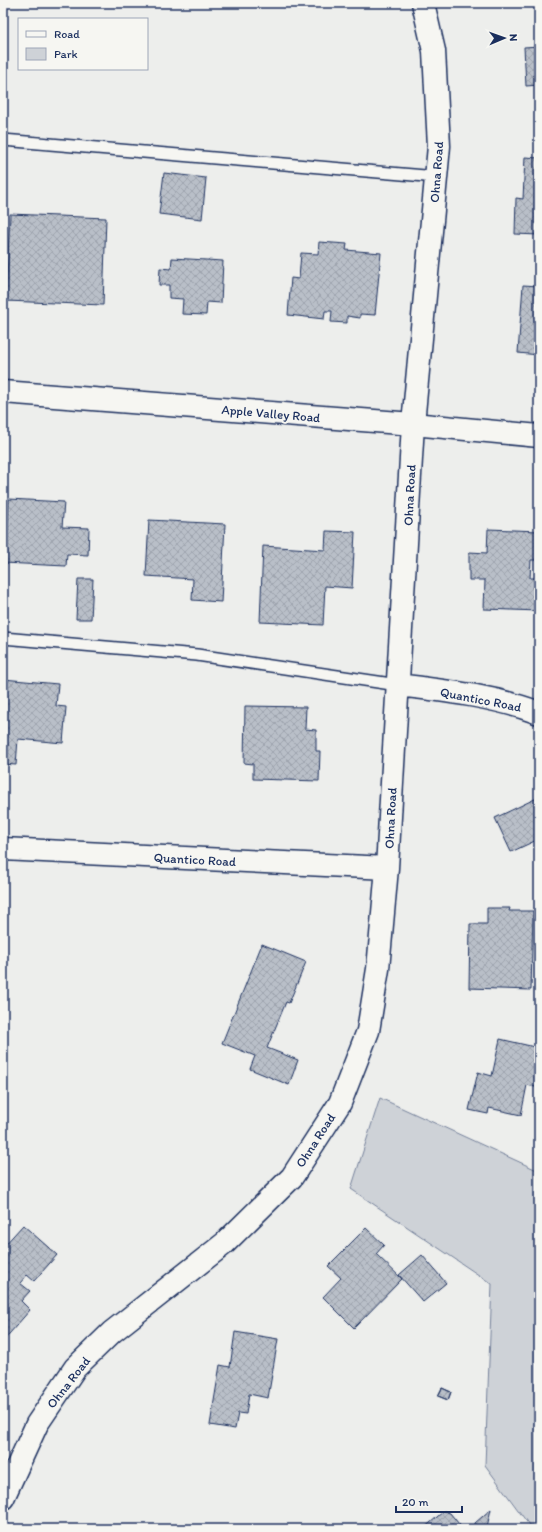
<svg xmlns="http://www.w3.org/2000/svg" width="542" height="1532" viewBox="0 0 542 1532" font-family="Itim,sans-serif">
  <style>
    .green { fill: #ced2d7; stroke: #74809a }
    .building { fill: url(#building-cross-hatch); stroke: #1b2f5e }
    .lines { fill: none; stroke-linecap: round; stroke-linejoin: round }
    .lane-casing { stroke: #1b2f5e; stroke-width: 14 }
    .street-casing { stroke: #1b2f5e; stroke-width: 25 }
    .secondary-casing { stroke: #1b2f5e; stroke-width: 25 }
    .lane { stroke: #f6f6f2; stroke-width: 11 }
    .street { stroke: #f6f6f2; stroke-width: 22 }
    .secondary { stroke: #f6f6f2; stroke-width: 22 }
    .labels { text-anchor: middle; stroke-width: 4; stroke-linejoin: round; paint-order: stroke }
    .street-label { font-size: 13px; fill: #1b2f5e; stroke: #f6f6f2 }
  </style>
  <defs>
    <pattern id="building-cross-hatch" width="8" height="8" patternUnits="userSpaceOnUse"><rect width="8" height="8" fill="#b9bfc8"/><path d="M0 0l8 8M0 8l8-8" fill="none" stroke="#9ea4ae"/></pattern>
  </defs>
  <rect width="100%" height="100%" fill="#edeeec"/>
  <filter id="ink" filterUnits="userSpaceOnUse"><feTurbulence type="fractalNoise" baseFrequency=".025" numOctaves="2"/><feDisplacementMap in="SourceGraphic" scale="8" xChannelSelector="R" yChannelSelector="G"/><feConvolveMatrix kernelMatrix="1 2 1 2 8 2 1 2 1" color-interpolation-filters="sRGB"/></filter>
  <g filter="url(#ink)">
    <!-- green -->
    <path class="green" d="M380,1098L539,1171V1529H532L485,1465L492,1284L351,1189Z"/>
    <!-- building -->
    <path class="building" d="M539,46V85L526,86L524,47Z
      M525,157L539,158V235L515,234L516,198L523,199Z
      M164,173L206,178L202,219L159,214Z
      M10,214L106,218L103,305L6,301Z
      M319,242L347,244L346,250L381,253L375,315L360,314V318L347,316V323L331,322L332,311H325L324,319L288,315L291,278L299,279L301,253L318,254Z
      M172,258L223,261L221,303L207,302L206,315L182,314L183,299L169,298V285H159L160,268L171,269Z
      M523,285L539,286V355L518,353Z
      M9,499L64,502L62,527L89,528L88,555L67,554L66,566L3,563V545H7Z
      M149,520L225,524L221,602L192,600L193,579L146,576Z
      M488,529L539,531V560H531L530,578H539V611L484,609L485,580H469V552L487,553Z
      M326,531L355,532L352,588L325,586L323,625L260,622L263,546L325,550Z
      M78,579H93L91,619H76Z
      M3,679L58,684L56,706L66,707L63,743L18,739L16,765L3,764Z
      M245,706L306,707L305,729L316,730V751H320L319,781L253,779V764L244,763Z
      M539,797V839L511,852L495,818Z
      M487,908H510L509,911H533L531,990L469,988L470,924H487Z
      M262,944L306,962L289,1003L286,1002L267,1048L298,1060L289,1085L250,1069L255,1056L222,1043Z
      M500,1039L539,1048L538,1057H539V1088L527,1085L521,1115L489,1108L488,1114L469,1110L478,1072L492,1076Z
      M23,1225L57,1255L34,1281L27,1275L20,1283L30,1291L21,1301L30,1310L3,1341V1247Z
      M366,1228L384,1245L376,1254L402,1279L354,1328L323,1297L341,1278L328,1266Z
      M422,1255L446,1283L423,1302L399,1275Z
      M235,1332L278,1339L268,1398L249,1394L246,1414L238,1413L235,1429L210,1425L220,1365L230,1367Z
      M442,1388L451,1392L448,1400L438,1396Z
      M442,1388L451,1392L448,1400L438,1396Z
      M491,1509L487,1527L489,1529H474L475,1523Z
      M444,1511L450,1513L463,1529H423Z"/>
    <g class="lines">
      <defs>
        <path id="lane" d="M3,140L437,177
          M3,638L197,655L398,685"/>
        <path id="street" d="M398,685C446,691 494,696 539,713
          M3,849L387,868
          M3,1498L37,1424L75,1368L112,1332L225,1243L292,1177L340,1103L368,1031L378,969L387,868L413,424L439,146L434,51L423,3"/>
        <path id="secondary" d="M3,392L413,424L539,436"/>
      </defs>
      <!-- lane casing -->
      <use href="#lane" class="lane-casing"/>
      <!-- street casing -->
      <use href="#street" class="street-casing"/>
      <!-- secondary casing -->
      <use href="#secondary" class="secondary-casing"/>
      <!-- lane -->
      <use href="#lane" class="lane"/>
      <!-- street -->
      <use href="#street" class="street"/>
      <!-- secondary -->
      <use href="#secondary" class="secondary"/>
    </g>
  </g>
  <g class="labels">
    <!-- street labels -->
    <g class="street-label">
      <text transform="translate(436 172) rotate(-86)" y="5">Ohna Road</text>
      <text transform="translate(271 413) rotate(5)" y="5">Apple Valley Road</text>
      <text transform="translate(409 495) rotate(-87)" y="5">Ohna Road</text>
      <text transform="translate(481 699) rotate(11)" y="5">Quantico Road</text>
      <text transform="translate(390 818) rotate(-87)" y="5">Ohna Road</text>
      <text transform="translate(195 859) rotate(3)" y="5">Quantico Road</text>
      <text transform="translate(315 1140) rotate(-57)" y="5">Ohna Road</text>
      <text transform="translate(68 1382) rotate(-52)" y="5">Ohna Road</text>
    </g>
  </g>
  <!-- margin -->
  <rect width="542" height="1532" fill="none" stroke="#f6f6f2" stroke-width="16"/>
  <rect x="8" y="8" width="526" height="1516" fill="none" stroke="#1b2f5e" stroke-width="1.5" filter="url(#ink)"/>
  <!-- legend -->
  <rect x="18" y="18" width="130" height="52" fill="#f6f6f2" stroke="#9ea6b7"/>
  <rect x="26" y="31" width="20" height="6" fill="#f6f6f2" stroke="#9ea6b7"/>
  <text x="54" y="38" font-size="12" fill="#1b2f5e">Road</text>
  <rect x="26" y="48" width="20" height="12" fill="#ced2d7" stroke="#9ea6b7"/>
  <text x="54" y="58" font-size="12" fill="#1b2f5e">Park</text>
  <!-- north arrow -->
  <g transform="translate(504 38) rotate(88)" stroke="#f6f6f2" stroke-width="3" paint-order="stroke">
  <path d="M0-3L7 15L0 10L-7 15Z" fill="#1b2f5e"/>
  <text y="-6" font-size="11" font-weight="bold" text-anchor="middle" fill="#1b2f5e">N</text>
  </g>
  <!-- scale -->
  <path d="M396 1506v6h66v-6" fill="none" stroke="#1b2f5e" stroke-width="2"/>
  <text x="402" y="1506" font-size="12" fill="#1b2f5e" stroke="#f6f6f2" stroke-width="3" paint-order="stroke">20 m</text>
</svg>
